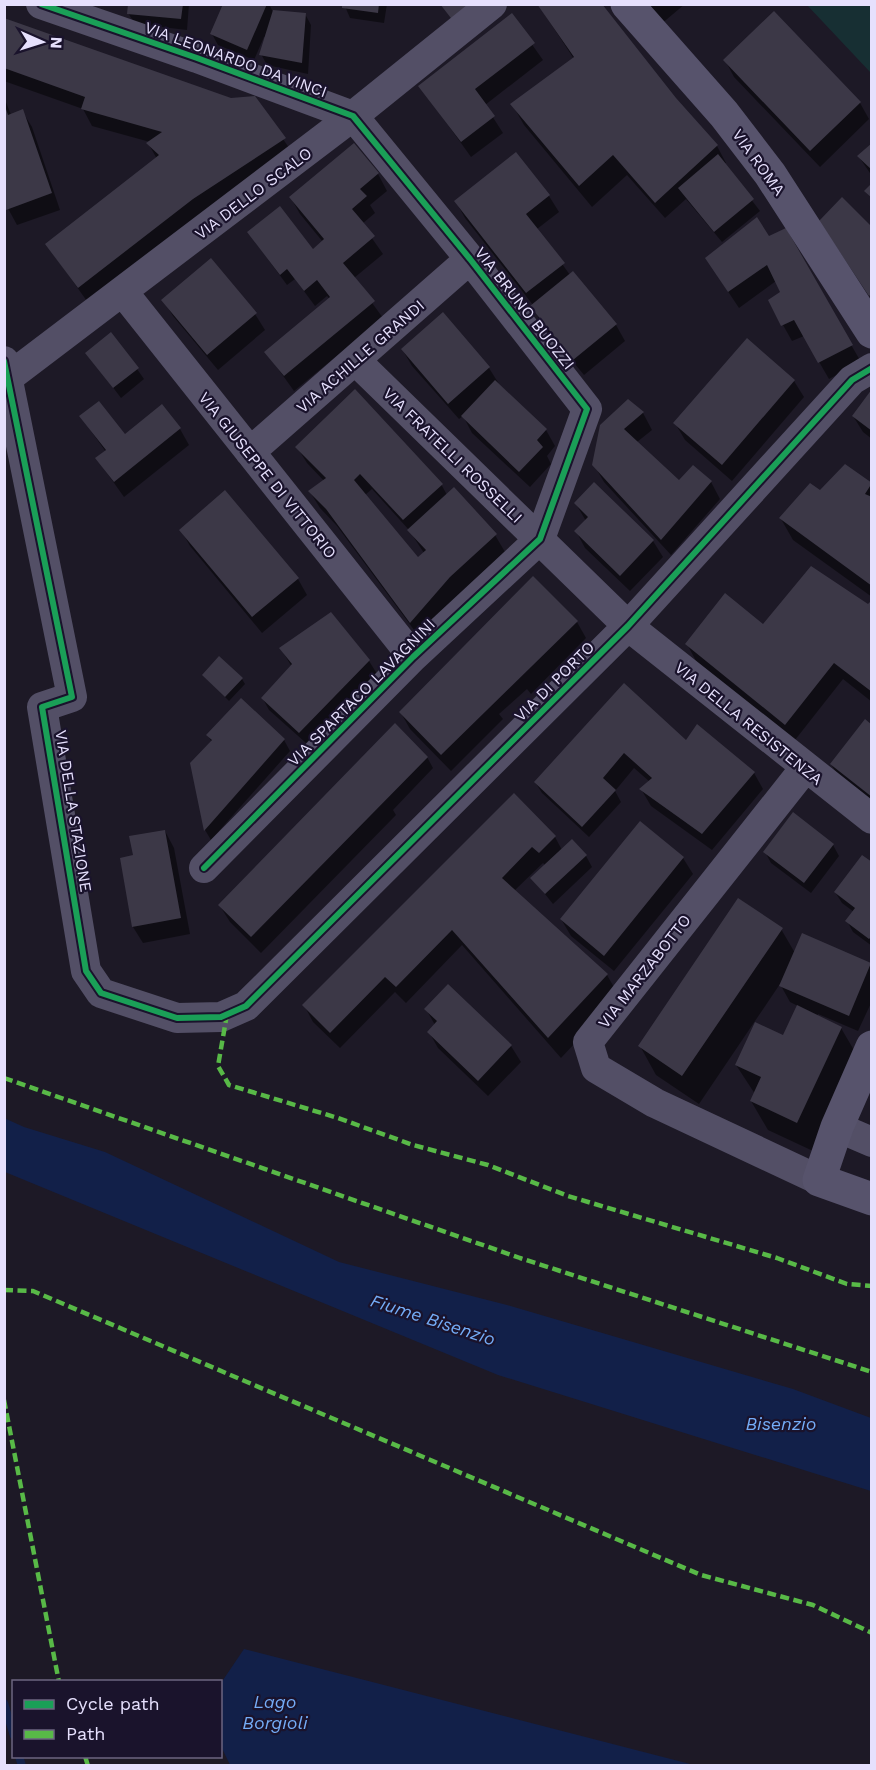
<svg xmlns="http://www.w3.org/2000/svg" width="876" height="1770" viewBox="0 0 876 1770" font-family="'Work Sans',sans-serif">
  <style>
    .green { fill: #172f33 }
    .water { fill: #122049 }
    .shadow { fill: #0007; fill-rule: evenodd }
    .lines { fill: none; stroke-linecap: round; stroke-linejoin: round }
    .stream { stroke: #122049; stroke-width: 8 }
    .building { fill: #3c3847 }
    .street { stroke: #534f66; stroke-width: 30 }
    .secondary { stroke: #57536c; stroke-width: 33 }
    .quiet { stroke: #58b947; stroke-width: 4.5; stroke-dasharray: 9 4.5; stroke-linecap: butt }
    .cycleway-casing { stroke: #1a132c; stroke-width: 10 }
    .cycleway { stroke: #1a9f57; stroke-width: 6 }
    .labels { text-anchor: middle; stroke-width: 4.5; stroke-linejoin: round; paint-order: stroke }
    .street-label { font-size: 16px; fill: #e6e0fd; stroke: #1a132c }
    .water-label { font-size: 18px; font-style: italic; fill: #74acf7; stroke: #1a132c }
  </style>
  <rect width="100%" height="100%" fill="#1d1926"/>
  <!-- green -->
  <path class="green" d="M807,5H871V73Z"/>
  <!-- water -->
  <path class="water" d="M4,1118L24,1127L105,1152L339,1262L507,1305L793,1389L871,1418V1491L498,1375L5,1172Z
    M244,1649L694,1765H230L221,1746V1683Z"/>
  <!-- shadow -->
  <path class="shadow" d="M129,4H189L187,30L135,24L128,13Z
    M225,4H269L273,12L305,14L311,25L308,74L267,65L261,54L266,37H264L254,60L218,45L212,34Z
    M344,4H387L384,23L350,18Z
    M538,4L675,99L717,146L726,163L724,164L760,211L722,242L686,199L665,218L627,175L592,207L524,125L512,104L574,59Z
    M641,4H685L660,25Z
    M511,15L543,60L485,105L503,133L471,157L420,86Z
    M4,20L231,100L254,97L294,155L89,304L47,245L157,159L148,143L150,142L92,126L83,109L4,81Z
    M725,60L860,103L869,119L820,167L734,77Z
    M4,97L11,115L22,111L32,127L60,210L17,225L4,201Z
    M354,145L378,174L387,191L370,205L375,213L362,224L383,254L354,278L383,318L294,391L266,352L330,299L327,296L315,306L295,279L287,285L256,243L312,251L323,242L300,214L291,198Z
    M872,145V176L859,157Z
    M549,196L559,212L537,229L570,275L616,325L625,341L584,375L541,323L533,305L465,218L456,202Z
    M785,230L861,362L829,379L804,336L792,341L783,325L782,293L776,281L739,308L717,275Z
    M163,300L255,314L265,330L218,370L173,316Z
    M443,314L489,368L499,384L546,430L555,446L547,456L551,464L530,487L472,433L463,416L459,419L412,366L402,349Z
    M87,353L137,369L144,379L121,398Z
    M794,381L804,397L732,481L685,440L675,423Z
    M872,392V439L863,432L853,416Z
    M628,401L643,413L652,430L637,442L679,483L693,467L711,482L720,499L671,555L604,482L594,465Z
    M81,417L125,436L180,429L189,445L124,497L97,459L106,452Z
    M297,447L441,484L447,495L495,535L505,552L420,638L337,526L320,508L310,492L325,482L307,463ZM372,489L409,530L424,553L418,559L365,495Z
    M845,466L872,485V597L793,540L781,519L820,492Z
    M576,504L653,541L663,557L630,591L585,548L576,531L586,521Z
    M181,530L298,579L307,595L262,633L190,546Z
    M872,602V702L843,679L795,740L696,661L687,644L764,626L869,606Z
    M577,622L586,638L531,694L527,689L499,714L503,719L451,771L410,729L401,713Z
    M281,649L369,661L379,677L340,715L335,711L306,743L269,710L263,699L292,667Z
    M203,675L242,679L245,684L229,701Z
    M624,685L687,743L754,773L763,789L712,850L651,806L641,789L650,782L634,768L615,791L621,802L589,837L542,793L535,782Z
    M872,727V805L841,780L831,764Z
    M208,736L284,740L290,751L211,840L205,830L192,764L212,742Z
    M427,757L433,768L393,810L396,815L261,953L230,922L220,906Z
    M514,795L555,837L562,850L586,856L592,867L553,904L532,878L546,866L543,863L514,891L607,975L619,996L561,1058L462,945L406,1003L395,992L340,1048L313,1022L304,1005Z
    M640,823L683,858L693,874L614,971L571,936L561,919Z
    M165,831L174,848L190,934L143,943L133,927L135,856Z
    M833,845L839,856L811,893L771,863L765,852Z
    M872,864V946L853,932L847,921L854,912L842,903L835,892Z
    M781,929L795,953L872,966V1001L858,1031L818,1014L817,1016L841,1028L858,1057L813,1151L768,1130L751,1101L755,1094L736,1065L783,1037L798,1006L790,1002L780,984L699,1104L656,1075L640,1046Z
    M426,1009L511,1046L521,1062L488,1096L438,1048L429,1032L435,1025Z"/>
  <g class="lines">
    <!-- stream -->
    <path class="stream" d="M4,1703L14,1736
      M19,1756L22,1766"/>
  </g>
  <!-- building -->
  <path class="building" d="M128,4H183L181,19L127,14Z
    M223,4H267L247,50L210,34Z
    M342,4H379L378,13L342,8Z
    M440,4H475L454,22Z
    M537,4H602L676,98L718,145L655,203L613,155L579,186L510,104L574,57Z
    M273,10L306,13L302,63L259,55Z
    M774,11L861,102L810,151L723,60Z
    M512,13L535,43L475,89L495,116L461,142L418,86Z
    M4,18L231,98L255,96L286,138L193,199L78,288L45,244L159,155L146,143L162,132L81,109L85,97L4,68Z
    M5,106L8,115L23,109L52,193L6,210Z
    M354,143L379,173L360,189L367,196L352,209L375,236L343,263L375,301L284,376L264,352L330,297L317,280L304,291L287,269L280,275L247,232L280,206L313,249L324,239L289,197Z
    M872,143V170L857,156Z
    M516,152L550,195L526,214L565,263L526,293L454,201Z
    M718,154L754,199L714,232L678,188Z
    M872,183V198L864,191Z
    M842,197L872,227V293L869,296L819,221Z
    M757,217L769,236L786,228L853,345L818,363L794,320L781,326L768,300L780,292L767,265L728,292L705,258Z
    M211,258L257,313L207,355L161,300Z
    M573,271L617,324L573,360L530,306Z
    M443,312L490,367L448,404L401,349Z
    M111,332L139,368L113,388L85,353Z
    M747,338L795,380L722,465L673,423Z
    M495,380L547,429L537,440L543,447L519,472L461,416Z
    M355,389L443,484L403,520L360,474L354,480L418,557L426,550L407,530L454,487L497,534L450,577L410,623L326,509L308,491L326,478L295,447Z
    M872,389V431L852,416Z
    M628,399L644,412L624,429L679,480L693,465L712,481L661,540L592,465L600,425Z
    M99,401L125,434L162,404L181,428L114,482L95,458L106,450L79,416Z
    M845,464L872,483L865,494L872,497V586L779,518L810,483L820,490Z
    M594,482L654,540L620,576L574,531L588,517L574,503Z
    M225,490L299,578L252,617L179,530Z
    M811,566L868,604L872,600V692L834,663L785,725L685,644L725,593L763,624Z
    M533,576L578,621L441,755L399,712Z
    M331,612L370,660L299,733L261,698L292,664L279,648Z
    M219,656L243,678L225,697L202,675Z
    M624,683L686,740L697,724L755,772L702,834L639,789L652,778L624,753L603,778L616,790L582,827L534,782Z
    M241,698L285,739L204,831L190,763L212,740L206,735Z
    M865,719L872,725V797L830,764Z
    M395,723L428,757L251,937L218,905Z
    M514,793L556,836L539,853L532,847L502,878L608,974L548,1038L452,930L396,987L385,977L330,1033L302,1005Z
    M793,812L834,844L804,883L763,852Z
    M640,821L684,857L604,956L560,919Z
    M165,830L181,918L132,927L120,858L133,855L129,836Z
    M572,839L587,855L545,894L530,878Z
    M862,855L872,862V936L869,939L845,921L855,908L834,892Z
    M738,898L783,928L682,1076L638,1046Z
    M802,933L871,963L849,1016L779,986Z
    M448,984L512,1045L478,1081L427,1032L437,1021L424,1009Z
    M797,1005L842,1027L797,1123L750,1101L761,1077L735,1065L755,1022L783,1035Z"/>
  <g class="lines">
    <!-- street -->
    <path class="street" d="M41,4L197,58L353,116L470,259L587,409L540,539L413,657L204,868
      M123,292L413,657
      M355,360L628,626L872,819
      M4,361L72,697L42,707L86,971L101,993L177,1018L221,1017L246,1006L628,626L852,380L872,368
      M9,377L353,116L492,4
      M250,452L470,259
      M805,768L588,1042L596,1068L655,1103L819,1180
      M837,1127L872,1142"/>
    <!-- secondary -->
    <path class="secondary" d="M627,4L724,114L770,174L872,332
      M872,1047L837,1127L819,1180L872,1199"/>
    <!-- quiet -->
    <path class="quiet" d="M227,1014L218,1066L229,1085L338,1118L413,1145L488,1165L568,1196L777,1258L847,1284L872,1286
      M4,1078L520,1258L872,1372
      M4,1290L33,1291L701,1575L813,1605L872,1633
      M4,1400L59,1682
      M85,1756L88,1766"/>
    <defs>
      <path id="cycleway" d="M41,4L197,58L353,116L470,259L587,409L540,539L413,657L204,868
        M4,361L72,697L42,707L86,971L101,993L177,1018L221,1017L246,1006L628,626L852,380L872,368"/>
    </defs>
    <!-- cycleway casing -->
    <use href="#cycleway" class="cycleway-casing"/>
    <!-- cycleway -->
    <use href="#cycleway" class="cycleway"/>
  </g>
  <g class="labels">
    <!-- street labels -->
    <g class="street-label">
      <text transform="translate(236 59) rotate(20)" y="6">VIA LEONARDO DA VINCI</text>
      <text transform="translate(759 162) rotate(54)" y="6">VIA ROMA</text>
      <text transform="translate(253 193) rotate(-37)" y="6">VIA DELLO SCALO</text>
      <text transform="translate(525 308) rotate(52)" y="6">VIA BRUNO BUOZZI</text>
      <text transform="translate(360 356) rotate(-41)" y="6">VIA ACHILLE GRANDI</text>
      <text transform="translate(453 455) rotate(44)" y="6">VIA FRATELLI ROSSELLI</text>
      <text transform="translate(268 475) rotate(51)" y="6">VIA GIUSEPPE DI VITTORIO</text>
      <text transform="translate(554 681) rotate(-45)" y="6">VIA DI PORTO</text>
      <text transform="translate(361 692) rotate(-45)" y="6">VIA SPARTACO LAVAGNINI</text>
      <text transform="translate(749 723) rotate(39)" y="6">VIA DELLA RESISTENZA</text>
      <text transform="translate(74 811) rotate(81)" y="6">VIA DELLA STAZIONE</text>
      <text transform="translate(644 971) rotate(-52)" y="6">VIA MARZABOTTO</text>
    </g>
    <!-- water labels -->
    <g class="water-label">
      <text transform="translate(433 1320) rotate(18)" y="6">Fiume Bisenzio</text>
      <text x="781" y="1430">Bisenzio</text>
      <text x="275" y="1708">Lago<tspan x="275" dy="21">Borgioli</tspan></text>
    </g>
  </g>
  <!-- border -->
  <rect width="876" height="1770" fill="none" stroke="#e6e0fd" stroke-width="12"/>
  <!-- legend -->
  <rect x="12" y="1680" width="210" height="78" fill="#1a132c" stroke="#6c6580" stroke-width="1.5"/>
  <rect x="24" y="1700" width="30" height="9" fill="#1a9f57" stroke="#6c6580" stroke-width="1.5"/>
  <text x="66" y="1710" font-size="18" fill="#e6e0fd">Cycle path</text>
  <rect x="24" y="1730" width="30" height="9" fill="#58b947" stroke="#6c6580" stroke-width="1.5"/>
  <text x="66" y="1740" font-size="18" fill="#e6e0fd">Path</text>
  <!-- north arrow -->
  <g transform="translate(42 42) rotate(93)" stroke="#1a132c" stroke-width="4.5" paint-order="stroke">
  <path d="M0-4.5L10 22L0 15L-10 22Z" fill="#e6e0fd"/>
  <text y="-9" font-size="16" font-weight="bold" text-anchor="middle" fill="#e6e0fd">N</text>
  </g>
</svg>
